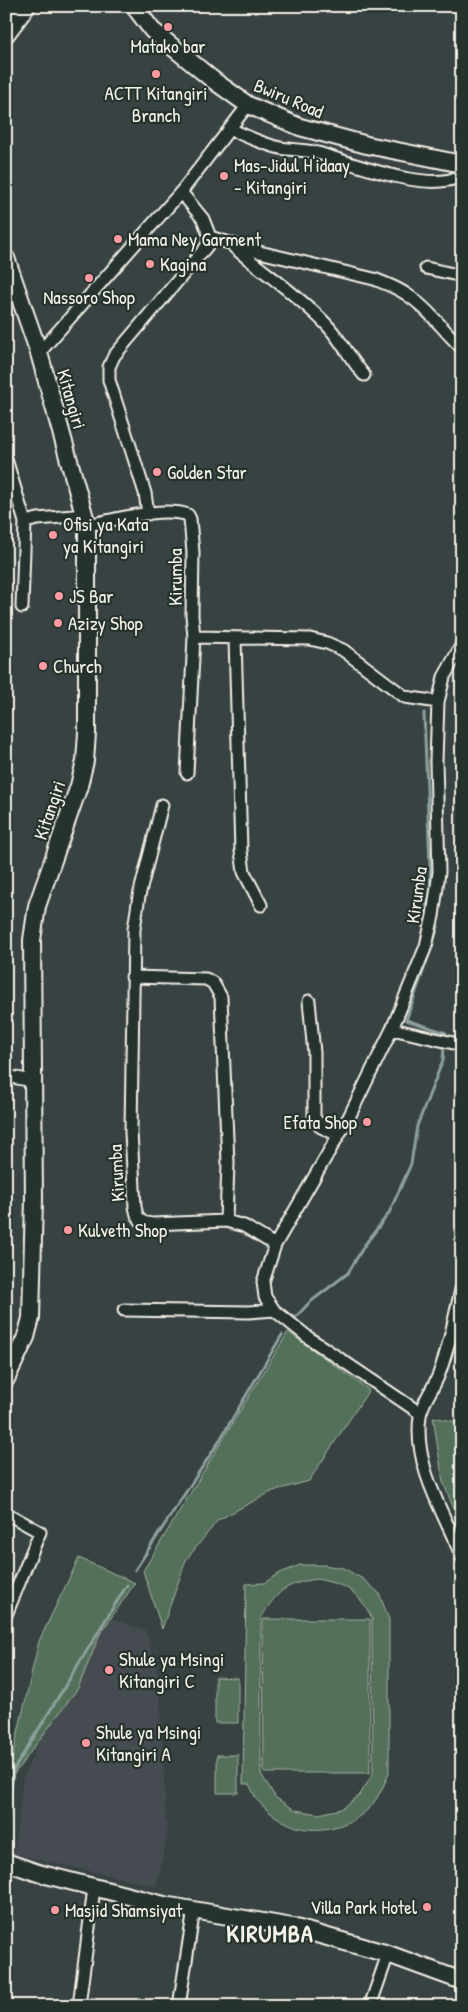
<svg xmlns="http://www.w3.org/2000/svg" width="468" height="2012" viewBox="0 0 468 2012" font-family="'Patrick Hand',sans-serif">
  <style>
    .built { fill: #454c51 }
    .green { fill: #53715a; stroke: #a4b1a1; fill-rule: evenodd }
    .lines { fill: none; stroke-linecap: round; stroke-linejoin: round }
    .stream { stroke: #8da19e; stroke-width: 3 }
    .street-casing { stroke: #f4f1e8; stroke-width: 15 }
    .secondary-casing { stroke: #f4f1e8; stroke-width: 20 }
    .street { stroke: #26332d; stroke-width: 11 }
    .secondary { stroke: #26332d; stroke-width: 16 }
    .poi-dot { fill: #ff9aa2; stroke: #26332d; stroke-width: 2 }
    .labels { text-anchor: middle; stroke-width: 4.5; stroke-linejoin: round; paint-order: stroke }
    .poi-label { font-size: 19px; fill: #f4f1e8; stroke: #26332d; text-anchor: start }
    .street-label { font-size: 19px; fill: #f4f1e8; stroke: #26332d }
    .district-label { font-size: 24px; font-weight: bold; letter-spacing: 1px; fill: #f4f1e8; stroke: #26332d }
  </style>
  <rect width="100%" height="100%" fill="#384242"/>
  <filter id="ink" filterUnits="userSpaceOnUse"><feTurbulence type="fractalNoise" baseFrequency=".02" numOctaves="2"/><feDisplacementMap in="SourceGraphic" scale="10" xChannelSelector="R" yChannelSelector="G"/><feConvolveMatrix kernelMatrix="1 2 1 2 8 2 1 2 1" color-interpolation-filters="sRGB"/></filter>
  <g filter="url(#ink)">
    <!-- built -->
    <path class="built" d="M99,1614L146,1631L159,1679L167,1837L156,1886L14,1854L23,1777Z"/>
    <!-- green -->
    <path class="green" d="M288,1332L369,1390L309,1481L273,1491L218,1520L186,1560L162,1629L143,1571Z
      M433,1417L462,1423V1529L443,1482Z
      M79,1558L135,1583L100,1634L78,1688L6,1785L39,1641Z
      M300,1565H324L343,1568L363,1579L379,1593L389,1619V1773C384,1785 379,1797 370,1807C354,1825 323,1833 300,1828C285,1824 268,1813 258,1801C254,1796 252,1790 249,1784H243L246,1584L264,1583L278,1574ZM317,1579C348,1586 357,1590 372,1618L373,1774L359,1796L341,1809L319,1814L295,1810L276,1798L261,1774V1618C278,1590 285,1584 317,1579Z
      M263,1619H370V1773H264Z
      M215,1677L238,1678V1723H215Z
      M217,1755H238V1793H217Z"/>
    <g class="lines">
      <!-- stream -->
      <path class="stream" d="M424,713L431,890L425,912
        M432,946L438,927L434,922
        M430,952L406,1020L446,1033
        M296,1317L309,1303L348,1273L364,1246L389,1213L411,1164L417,1126L443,1060L444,1047
        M135,1570L218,1443L282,1335
        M6,1846L13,1771L127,1585"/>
      <defs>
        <path id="street" d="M230,129C246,136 262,144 280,148C292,150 306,150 318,153C352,163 431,195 462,175
          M181,192L203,219L210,237L255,251L374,279C384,283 396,287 406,294C428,308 443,330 462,348
          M234,247C264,273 297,294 325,323C340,338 350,359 364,375
          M426,268L462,276
          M39,353L181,192L248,105
          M6,459L25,522L22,607
          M148,514L145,493L109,380V367L114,356L207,246L210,237
          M25,522L38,519L85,515
          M87,525C114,520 163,506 188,515L190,519L193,552L192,615L194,637L187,773
          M194,637L310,639L327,643L343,650L405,697L438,702
          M235,638L241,851L244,872L261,905
          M162,805L139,896L134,929L131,1132L135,1207L137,1215L142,1222L152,1224L226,1221L244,1226L275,1245
          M132,977L206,979L213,983L221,997L228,1163L226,1221
          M309,1001L314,1053V1117L321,1127L338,1135
          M392,1029L462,1045
          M6,1076L33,1081
          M462,1285C455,1315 450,1345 439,1374C434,1388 422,1402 420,1416C413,1466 444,1513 462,1557
          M124,1310L249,1312L274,1310
          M420,1413L309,1338L274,1310L265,1297L263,1282L275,1245L349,1117L392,1029L426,946L433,916L439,872L436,761L438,702L444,677L462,644
          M6,1513L40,1532L6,1615
          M79,2006L94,1888
          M179,2006L194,1909
          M370,2006L388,1954"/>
        <path id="secondary" d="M134,6L152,30L213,80L248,105L300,127L367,145L462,164
          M6,34L27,6
          M6,258L39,353L87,525V733L85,761L79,786L37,906L32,940L34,1199L31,1318L26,1337L6,1379
          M6,1862L38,1873L164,1905L292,1927L388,1954L462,1981"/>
      </defs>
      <!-- street casing -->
      <use href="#street" class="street-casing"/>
      <!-- secondary casing -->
      <use href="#secondary" class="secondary-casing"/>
      <!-- street -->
      <use href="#street" class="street"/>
      <!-- secondary -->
      <use href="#secondary" class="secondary"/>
    </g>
  </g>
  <!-- markers -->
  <g class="poi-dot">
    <circle cx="168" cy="27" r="5"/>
    <circle cx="156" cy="74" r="5"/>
    <circle cx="224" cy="176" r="5"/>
    <circle cx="118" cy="239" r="5"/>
    <circle cx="150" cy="264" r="5"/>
    <circle cx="89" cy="278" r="5"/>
    <circle cx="157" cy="472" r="5"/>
    <circle cx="53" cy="535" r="5"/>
    <circle cx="59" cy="596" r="5"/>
    <circle cx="58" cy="623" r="5"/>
    <circle cx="43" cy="666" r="5"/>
    <circle cx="367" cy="1122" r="5"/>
    <circle cx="68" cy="1230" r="5"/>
    <circle cx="109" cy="1670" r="5"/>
    <circle cx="86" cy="1743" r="5"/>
    <circle cx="427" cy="1907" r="5"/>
    <circle cx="55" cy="1910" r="5"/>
  </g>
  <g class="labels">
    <!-- poi labels -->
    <g class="poi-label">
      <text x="168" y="53" text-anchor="middle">Matako bar</text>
      <text x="156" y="100" text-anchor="middle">ACTT Kitangiri<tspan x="156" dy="22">Branch</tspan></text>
      <text x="234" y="172">Mas-Jidul H'idaay<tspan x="234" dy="22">- Kitangiri</tspan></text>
      <text x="128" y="246">Mama Ney Garment</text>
      <text x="160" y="271">Kagina</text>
      <text x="89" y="304" text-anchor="middle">Nassoro Shop</text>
      <text x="167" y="479">Golden Star</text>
      <text x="63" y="531">Ofisi ya Kata<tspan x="63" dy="22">ya Kitangiri</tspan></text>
      <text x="69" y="603">JS Bar</text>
      <text x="68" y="630">Azizy Shop</text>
      <text x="53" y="673">Church</text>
      <text x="357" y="1129" text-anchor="end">Efata Shop</text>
      <text x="78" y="1237">Kulveth Shop</text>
      <text x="119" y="1666">Shule ya Msingi<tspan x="119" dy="22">Kitangiri C</tspan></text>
      <text x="96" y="1739">Shule ya Msingi<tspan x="96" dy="22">Kitangiri A</tspan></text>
      <text x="417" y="1914" text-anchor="end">Villa Park Hotel</text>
      <text x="65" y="1917">Masjid Shamsiyat</text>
    </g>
    <!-- street labels -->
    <g class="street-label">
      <text transform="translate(289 98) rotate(23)" y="7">Bwiru Road</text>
      <text transform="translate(72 399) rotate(74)" y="7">Kitangiri</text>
      <text transform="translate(175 577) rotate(-90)" y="7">Kirumba</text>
      <text transform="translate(49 810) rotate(-71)" y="7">Kitangiri</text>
      <text transform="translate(416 895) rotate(-82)" y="7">Kirumba</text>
      <text transform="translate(116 1173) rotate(-93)" y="7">Kirumba</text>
    </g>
    <!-- district labels -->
    <g class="district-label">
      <text x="270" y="1942">KIRUMBA</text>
    </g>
  </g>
  <!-- margin -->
  <rect width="468" height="2012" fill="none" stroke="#26332d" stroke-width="25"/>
  <rect x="12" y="12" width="443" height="1987" fill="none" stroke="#f4f1e8" stroke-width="2" filter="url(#ink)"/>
</svg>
